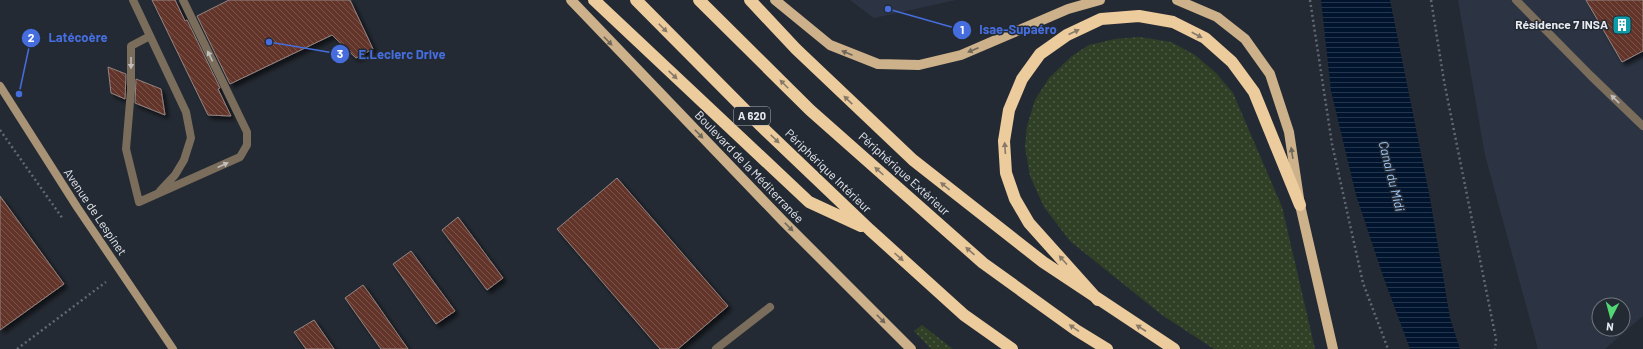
<svg xmlns="http://www.w3.org/2000/svg" width="1643" height="349" viewBox="0 0 1643 349" font-family="Barlow,sans-serif">
  <style>
    .built { fill: #2c3443; fill-rule: evenodd }
    .green { fill: url(#green-dots) }
    .water { fill: url(#water-rules) }
    .building { fill: url(#building-back-hatch); stroke: #938481; filter: url(#shadow) }
    .lines { fill: none; stroke-linecap: round; stroke-linejoin: round }
    .path { stroke: #636871; stroke-width: 2.5; stroke-dasharray: 2 3; stroke-linecap: butt }
    .lane { stroke: #7a6d5b; stroke-width: 8 }
    .street { stroke: #7a6d5b; stroke-width: 8 }
    .secondary { stroke: #a89376; stroke-width: 8 }
    .primary { stroke: #ccb18a; stroke-width: 10 }
    .highway { stroke: #eccb9d; stroke-width: 12 }
    .oneway { fill: #887a68 }
    .oneway2 { fill: #70675a }
    .oneway3 { fill: #c1bebc }
    .labels { text-anchor: middle; stroke-width: 3; stroke-linejoin: round; paint-order: stroke }
    .shield { fill: #242a33; stroke: #acb0b8; stroke-width: 1 }
    .shield-label { font-size: 11px; font-weight: bold; fill: #e7eaf1 }
    .poi-label { font-size: 12px; font-weight: bold; fill: #e7eaf1; stroke: #242a33; text-anchor: end }
    .street-label { font-size: 12px; fill: #e7eaf1; stroke: #242a33 }
    .water-label { font-size: 13px; font-style: italic; fill: #9bc6f5; stroke: #242a33 }
    .leader { fill: none; stroke: #456ddd; stroke-width: 1.5 }
    .callout-dot { fill: #456ddd; stroke: #242a33; stroke-width: 1.5 }
    .mark-label { font-size: 12px; text-anchor: middle; font-weight: bold; fill: #fff }
    .callout-label { font-size: 13px; text-anchor: middle; font-weight: bold; fill: #456ddd; stroke: #242a33; stroke-width: 3; stroke-linejoin: round; paint-order: stroke }
  </style>
  <defs>
    <pattern id="green-dots" width="8" height="8" patternUnits="userSpaceOnUse"><rect width="8" height="8" fill="#304026"/><path d="M2 2h.1M6 6h.1" fill="none" stroke="#4e5c46" stroke-width="1.8" stroke-linecap="round"/></pattern>
    <pattern id="water-rules" width="6" height="5" patternUnits="userSpaceOnUse"><rect width="6" height="5" fill="#00142d"/><path d="M0 2.5h6" fill="none" stroke="#25364c"/></pattern>
    <pattern id="building-back-hatch" width="6" height="6" patternUnits="userSpaceOnUse"><rect width="6" height="6" fill="#64342b"/><path d="M-1 5l2 2M0 0l6 6M5-1l2 2" fill="none" stroke="#7a524a"/></pattern>
    <filter id="shadow"><feDropShadow dx="3.5" dy="3.5" stdDeviation="2" flood-color="#0009"/></filter>
  </defs>
  <rect width="100%" height="100%" fill="#242a33"/>
  <!-- built -->
  <path class="built" d="M850,0H956L874,18Z
    M1458,0H1643V316L1605,349H1538L1485,155ZM1599,305H1623V329H1599Z"/>
  <!-- green -->
  <path class="green" d="M1139,37L1171,42L1195,55L1216,73L1233,93L1282,207L1315,349H1214L1162,315L1070,241L1044,207L1030,176L1025,147L1027,126L1035,100L1049,78L1072,56L1089,45L1115,39Z
    M922,325L953,349H931L914,331Z"/>
  <!-- water -->
  <path class="water" d="M1321,0H1390L1430,198L1450,318L1460,349H1410L1383,276L1356,195L1331,91Z"/>
  <!-- building -->
  <path class="building" d="M152,0H175L185,21L187,20L220,88L218,89L231,116L208,115Z
    M229,0H350L373,49L356,58L332,35L230,84L197,16Z
    M1586,0H1643V51L1622,62Z
    M108,67L126,74L125,99L111,93Z
    M136,79L161,89L165,115L135,103Z
    M617,178L728,306L678,349H660L557,229Z
    M0,196L64,284L0,330Z
    M458,217L503,278L487,290L442,230Z
    M411,251L455,311L436,324L393,264Z
    M363,285L369,293L408,349H381L345,298Z
    M314,320L334,349H306L294,332Z"/>
  <g class="lines">
    <!-- path -->
    <path class="path" d="M1310,0L1332,144L1363,283L1388,349
      M1431,0L1444,81L1496,339L1495,349
      M0,130L63,219
      M17,349L106,282"/>
    <!-- lane -->
    <path class="lane" d="M133,0L186,112L191,138L184,160L175,175L160,191
      M150,36L131,46V90L126,149L139,202L240,157L247,145V132L183,0
      M716,349L770,307"/>
    <!-- street -->
    <path class="street" d="M1516,0L1591,76L1643,126"/>
    <!-- secondary -->
    <path class="secondary" d="M0,86L77,207L173,349"/>
    <!-- primary -->
    <path class="primary" d="M571,0L783,221L911,349
      M775,0L830,45L878,64L919,65L961,55L1068,9L1100,0
      M1177,0L1217,17L1245,39L1270,74L1289,132L1300,205L1333,349"/>
    <!-- highway -->
    <path class="highway" d="M594,0L809,202L861,226
      M636,0L761,126L870,230L964,315L1012,349
      M699,0L810,110L983,263L1076,330L1107,349
      M750,0L796,49L913,160L1043,262L1174,349
      M1098,300L1029,223L1015,199L1006,173L1004,141L1009,110L1022,79L1040,54L1067,35L1101,19L1139,16L1173,22L1205,38L1232,62L1254,92L1300,205"/>
  </g>
  <!-- one-way arrows -->
  <defs><path id="oneway-solid" d="M-6-.8H1V-3.2L6.5 0L1 3.2V.8H-6Z"/></defs>
  <g class="oneway">
    <use href="#oneway-solid" transform="translate(663 28) rotate(45)"/>
    <use href="#oneway-solid" transform="translate(1074 32) rotate(-25)"/>
    <use href="#oneway-solid" transform="translate(1197 35) rotate(28)"/>
    <use href="#oneway-solid" transform="translate(673 75) rotate(43)"/>
    <use href="#oneway-solid" transform="translate(784 84) rotate(-135)"/>
    <use href="#oneway-solid" transform="translate(848 100) rotate(-136)"/>
    <use href="#oneway-solid" transform="translate(775 139) rotate(44)"/>
    <use href="#oneway-solid" transform="translate(1005 148) rotate(-94)"/>
    <use href="#oneway-solid" transform="translate(879 171) rotate(-138)"/>
    <use href="#oneway-solid" transform="translate(945 186) rotate(-141)"/>
    <use href="#oneway-solid" transform="translate(970 251) rotate(-139)"/>
    <use href="#oneway-solid" transform="translate(899 257) rotate(42)"/>
    <use href="#oneway-solid" transform="translate(1063 260) rotate(-132)"/>
    <use href="#oneway-solid" transform="translate(1074 328) rotate(-146)"/>
    <use href="#oneway-solid" transform="translate(1141 328) rotate(-147)"/>
  </g>
  <g class="oneway2">
    <use href="#oneway-solid" transform="translate(608 41) rotate(46)"/>
    <use href="#oneway-solid" transform="translate(973 50) rotate(157)"/>
    <use href="#oneway-solid" transform="translate(847 53) rotate(-157)"/>
    <use href="#oneway-solid" transform="translate(699 134) rotate(46)"/>
    <use href="#oneway-solid" transform="translate(1292 153) rotate(-99)"/>
    <use href="#oneway-solid" transform="translate(789 227) rotate(45)"/>
    <use href="#oneway-solid" transform="translate(881 319) rotate(45)"/>
  </g>
  <g class="oneway3">
    <use href="#oneway-solid" transform="translate(210 56) rotate(-116)"/>
    <use href="#oneway-solid" transform="translate(131 63) rotate(90)"/>
    <use href="#oneway-solid" transform="translate(1615 99) rotate(-136)"/>
    <use href="#oneway-solid" transform="translate(223 165) rotate(-25)"/>
  </g>
  <!-- icons -->
  <defs>
    <symbol id="building-square" viewBox="-11 -11 22 22"><rect x="-9" y="-9" width="18" height="18" rx="4" fill="#0f9aa8" stroke="#242a33"/><path d="M-4-6H4V6H1V3H-1V6H-4ZM-2.5-4.3h1.7v1.8h-1.7ZM.8-4.3h1.7v1.8H.8ZM-2.5-1h1.7V.8h-1.7ZM.8-1h1.7V.8H.8Z" fill="#fff"/></symbol>
  </defs>
  <g fill-rule="evenodd">
    <use href="#building-square" x="1611" y="14" width="22" height="22"/>
  </g>
  <g class="labels">
    <!-- shield labels -->
    <rect class="shield" x="734" y="107" width="36" height="18" rx="3"/>
    <g class="shield-label">
      <text x="752" y="120">A 620</text>
    </g>
    <!-- poi labels -->
    <g class="poi-label">
      <text x="1608" y="29">Résidence 7 INSA</text>
    </g>
    <!-- street labels -->
    <g class="street-label">
      <text transform="translate(749 167) rotate(46)" y="4">Boulevard de la Méditerranée</text>
      <text transform="translate(828 171) rotate(44)" y="4">Périphérique Intérieur</text>
      <text transform="translate(904 174) rotate(42)" y="4">Périphérique Extérieur</text>
      <text transform="translate(95 212) rotate(56)" y="4">Avenue de Lespinet</text>
    </g>
    <!-- water labels -->
    <g class="water-label">
      <text transform="translate(1392 176) rotate(76)" y="5">Canal du Midi</text>
    </g>
  </g>
  <!-- callouts -->
  <path class="leader" d="M888 9L962 30M19 94L31 38M269 42L340 54"/>
  <g class="callout-dot">
    <circle cx="888" cy="9" r="4"/>
    <circle cx="19" cy="94" r="4"/>
    <circle cx="269" cy="42" r="4"/>
    <circle cx="962" cy="30" r="10"/>
    <circle cx="31" cy="38" r="10"/>
    <circle cx="340" cy="54" r="10"/>
  </g>
  <g class="mark-label">
    <text x="962" y="34">1</text>
    <text x="31" y="42">2</text>
    <text x="340" y="58">3</text>
  </g>
  <g class="callout-label">
    <text x="1018" y="34">Isae-Supaéro</text>
    <text x="78" y="42">Latécoère</text>
    <text x="402" y="59">E.Leclerc Drive</text>
  </g>
  <!-- north arrow -->
  <g transform="translate(1611 317) rotate(186)"><circle r="19" fill="#242a33" stroke="#72777f"/>
  <path d="M0-3L7 15L0 10L-7 15Z" fill="#52d673"/>
  <text y="-6" font-size="11" font-weight="bold" text-anchor="middle" fill="#e7eaf1">N</text>
  </g>
</svg>
